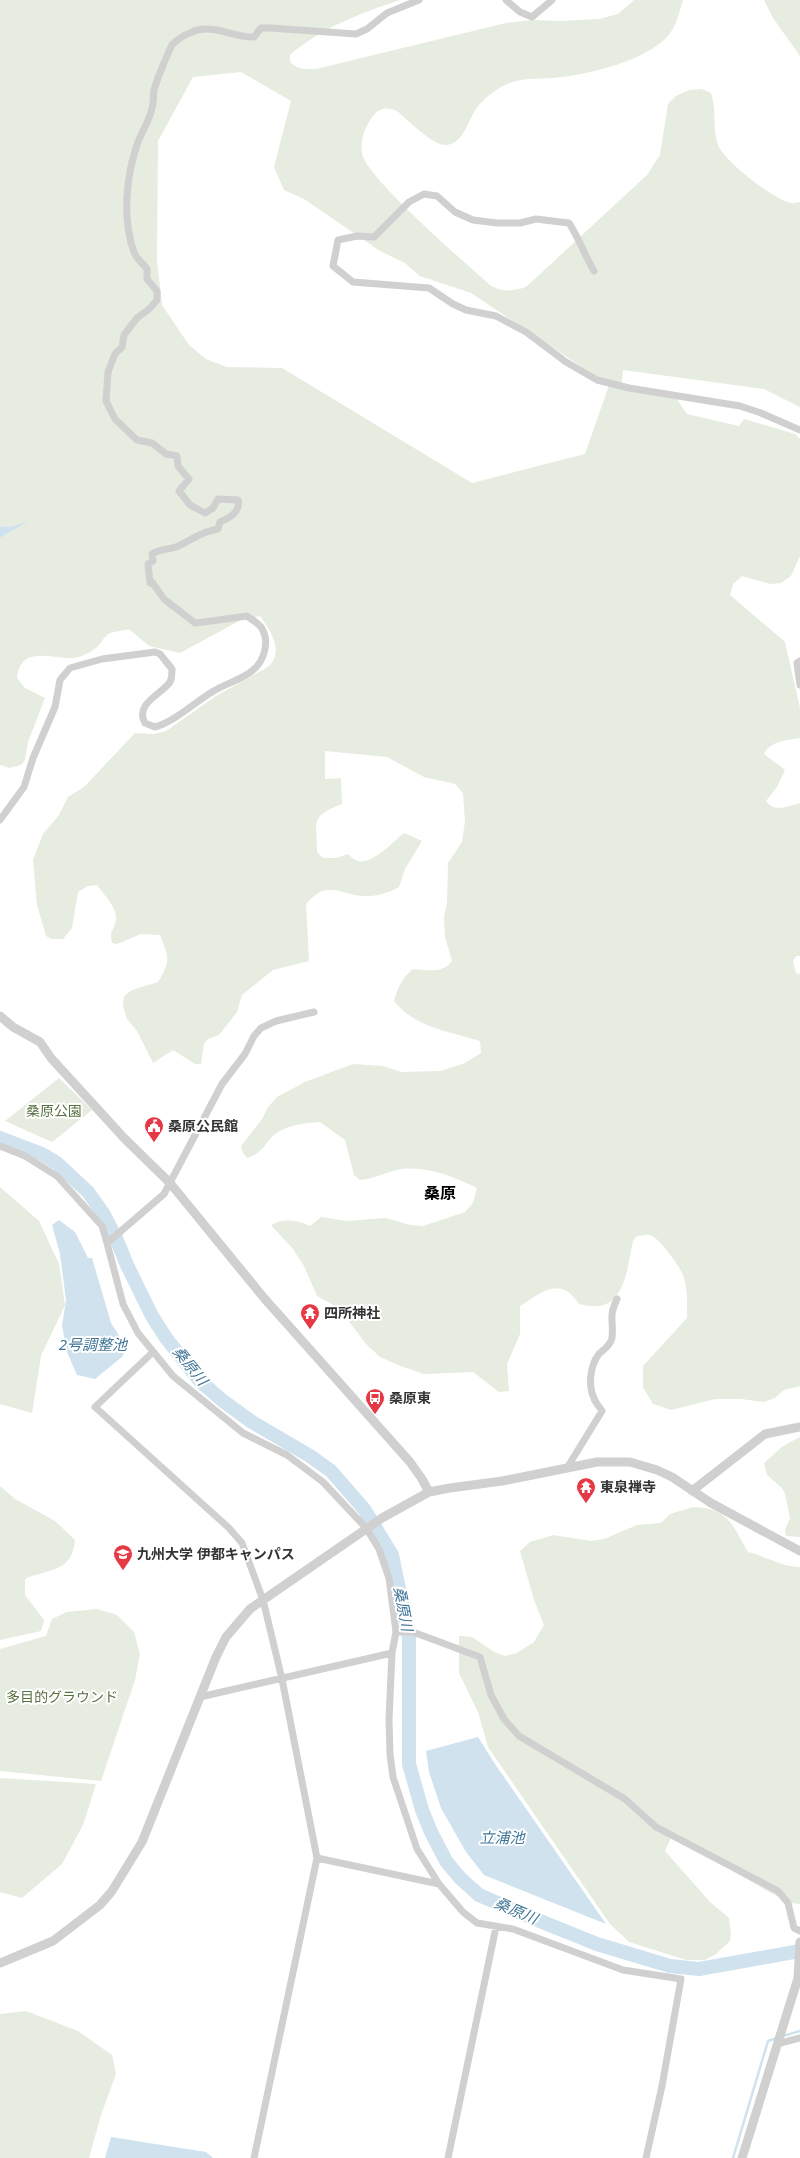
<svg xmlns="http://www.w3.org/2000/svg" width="800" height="2158" viewBox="0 0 800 2158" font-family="'Noto Sans','Noto Sans JP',sans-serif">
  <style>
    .green { fill: #e6ecdf; fill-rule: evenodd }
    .water { fill: #cfe2ee }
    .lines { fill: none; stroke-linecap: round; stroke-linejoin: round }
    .stream { stroke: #cfe2ee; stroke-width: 2.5 }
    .river { stroke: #cfe2ee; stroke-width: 14 }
    .minor { stroke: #d0d0d0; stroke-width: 7 }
    .tertiary { stroke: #d0d0d0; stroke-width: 9 }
    .labels { text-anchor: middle; stroke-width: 4; stroke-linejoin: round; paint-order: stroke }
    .park-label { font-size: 14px; fill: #56703f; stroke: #fff }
    .poi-label { font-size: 14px; font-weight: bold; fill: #333; stroke: #fff; text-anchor: start }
    .water-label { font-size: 15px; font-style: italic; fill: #3f7597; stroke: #fff }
    .quarter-label { font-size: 16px; font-weight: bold; fill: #000; stroke: #fff }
  </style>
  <rect width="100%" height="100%" fill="#fff"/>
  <!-- green -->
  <path class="green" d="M0,0H400C361,13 321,28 290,55V62C298,70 306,69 316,69L506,23L532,20L561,21L599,19L618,14L634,0H683C679,13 676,28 666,38C643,61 593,73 562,77C543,80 523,76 505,85C496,89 486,97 479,105C468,117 465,144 446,145C433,146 408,120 397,111C388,107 380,107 373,116C365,127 360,139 362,153C365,177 467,264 490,285C504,293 512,291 526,287L647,175L660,155L668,104L676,96L689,90L702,89L711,93C717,110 712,128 718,145C723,160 775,201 791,203C794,204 797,202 800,202V407L764,389L623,370L621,389L676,398L687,414L739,426L744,419L795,434L800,439V556L791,576L781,583L770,584L742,576L733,584L730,595L785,642L800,708V738C787,740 770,741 764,754L785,770L777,787L766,801C774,813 789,806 800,803V956H796L793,961L796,973L800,974V1386L784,1390L775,1398L764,1402L741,1399H715L671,1410L653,1404L643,1387V1366L687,1318C687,1305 688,1291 684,1278C682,1269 659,1237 650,1235C646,1234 641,1236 637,1236L633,1241C628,1262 626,1305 597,1306C591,1307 584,1305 579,1304C560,1275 542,1292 520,1306V1334L507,1364L509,1391L499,1392L473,1372L424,1374L398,1365L380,1357L366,1344L339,1308L317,1296L304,1266L293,1249L271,1225C284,1218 298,1220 310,1226L321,1217L347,1221L386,1218L410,1225L423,1226L465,1212L473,1203L477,1188C454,1177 428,1166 402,1169C388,1171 374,1179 360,1180L354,1175L345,1140L320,1122C305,1123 287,1125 275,1134C265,1143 262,1154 247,1158L243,1153L241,1146L262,1119L268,1107L277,1097L305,1082L353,1064L383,1066L401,1072L441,1071L465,1063L481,1053L480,1041C450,1032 414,1027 394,1001C398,987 402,978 413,969C426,970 443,974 452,961L445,937L444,917L447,904L448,863L462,842L465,821L463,793L455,784L424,777L387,757L325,751V779L341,778L342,804C309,817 317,821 317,852L323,858H336L348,854C350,856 354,860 358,861C372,865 394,841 404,833L422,841L405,869L399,887C388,893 375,897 363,896C338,894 327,879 306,904L309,961L273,970L242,995L237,1012L219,1035L208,1039L204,1044L201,1064H195L173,1050L153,1063L137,1031L127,1019L123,1006L124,996L132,990L158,982C171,960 169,958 160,935L141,934L117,944L112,943C109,930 114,931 116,920C118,908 103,894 97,885L88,886L78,892L72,928L63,939H51L46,936L37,905L33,860L43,834L59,815L68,797L84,787L135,733L154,734L166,731L216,696L268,667C285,651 270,630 260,616L241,620L180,653L149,646L129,629C123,631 113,631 108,634C104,637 101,643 98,646C94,651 84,655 79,657C58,663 21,641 17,678L25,688L45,698L28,742L25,760L21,765L9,768L0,765V538L27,522L9,527L0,526ZM241,72L291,101L274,167L284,190L304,199L380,251L405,263L420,276L471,293L609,385L585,454L472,483L282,368L227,367L206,359L189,345L162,305L157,260L158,141L193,77Z
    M764,0H800V56L773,18Z
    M59,1078L92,1110L52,1142L5,1121Z
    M0,1187L39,1221L59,1264L65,1305L41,1356L32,1413L0,1404Z
    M800,1437V1537L786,1536L785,1530L790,1518L785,1494L782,1488L767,1475L764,1463L783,1446Z
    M0,1486L15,1499L55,1521L75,1540C72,1573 49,1568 25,1579V1595L44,1620L41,1631L0,1640Z
    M693,1507C728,1508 732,1524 748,1552C765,1556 781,1567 800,1567V1904L791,1903L769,1892L672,1836L665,1851L710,1902L729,1918L731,1934L730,1941L716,1954L705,1960H686L629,1942L610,1924L488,1747L478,1712L459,1673V1636L472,1637L494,1652L505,1656L517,1653L534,1642L544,1625L534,1600L520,1551L530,1542L553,1535L591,1541L604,1539L637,1525L661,1523L670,1514Z
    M97,1609L117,1615L134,1632L140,1654L135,1680L101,1781L0,1771V1649L46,1636L52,1619L67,1612Z
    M0,1778L96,1784L83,1825L62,1864L22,1898L0,1892Z
    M26,2011L78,2031L112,2055L116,2074L101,2115L89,2158H0V2014Z"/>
  <!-- water -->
  <path class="water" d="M29,521L0,538V526L9,527Z
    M59,1220L75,1232L88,1258H92L111,1323L125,1345L123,1356L95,1379L77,1375L67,1352L62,1326L66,1300L60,1254L52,1225Z
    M478,1737L495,1764L606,1924L484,1875L466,1852L441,1808L429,1772L426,1751Z
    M111,2137L206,2152L213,2158H105Z"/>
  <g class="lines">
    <!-- stream -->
    <path class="stream" d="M783,2036L800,2031
      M733,2158L768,2041L777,2038"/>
    <!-- river -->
    <path class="river" d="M0,1138L42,1154L57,1163L88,1192L103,1213L116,1238L127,1265L152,1316L166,1338L200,1381L223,1401L252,1422L310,1456L331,1471L364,1509L392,1555L409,1638V1764L422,1810L431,1832L446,1861L460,1878L479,1895L535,1919L597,1944L670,1966L699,1969L800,1951"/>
    <!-- minor -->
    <path class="minor" d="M506,0L520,12L532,17L552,0
      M594,271C585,256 579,238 569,223L536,219L520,223H497L473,220L455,212L437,196L424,194L409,202L374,237L357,236L338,240L333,266L353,282L429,288L453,304L466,310L496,316L526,332L566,362L597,380L629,388L740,406L761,413L800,430
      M800,661L797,663L800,685
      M0,820L24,787L33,758L55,707L60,680L70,668L102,659L155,652L160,654L172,669C172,673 172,678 170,682C162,694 134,704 145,723L155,727C175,721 194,703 212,692C224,684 241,680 252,671C265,661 270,640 261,627C257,622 252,620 247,616C239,617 198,623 195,623L164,599L152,582L150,583L148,564L153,561L152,554C159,549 167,550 176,547C190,541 202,531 218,529L220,522C229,518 241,512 238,500L218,499L213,508L205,513L190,505L179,491L189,479L178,466L177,456L166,454L152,443L137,440L115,419L106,401L108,372L115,354L122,347L124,335L137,318L149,309L157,300V291L147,279V269C143,263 137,260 134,252C122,219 126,175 138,142C142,131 150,120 152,108C154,102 153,96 154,90C157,79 167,55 172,45C176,40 186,34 192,32C211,23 236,38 254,37L261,28H270L356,34L367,29L387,13L419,0
      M314,1012L276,1021L261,1028L254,1036L245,1054L222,1084L164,1194L107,1243L123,1304L138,1333L173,1376L243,1433L287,1455L323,1482L366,1528L379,1549L389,1578L396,1632L392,1653L389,1720L390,1754L393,1777L417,1849L439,1884L463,1912L477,1923L513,1929L623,1970L681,1979L662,2086L646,2158
      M0,1146L25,1156L57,1176L102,1226L107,1243
      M153,1352L95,1407L229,1528L242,1543L263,1600L282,1679L317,1858L254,2158
      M567,1468L602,1411C600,1407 595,1403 594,1398C588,1386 590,1365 599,1354C605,1348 610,1346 612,1338C614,1321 608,1317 617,1299
      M396,1632H413L480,1657L491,1695L504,1719L519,1736L625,1799L656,1827L778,1891L788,1903L794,1928L800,1931
      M200,1697L392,1653
      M317,1858L439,1884
      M777,2044L800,2038
      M448,2158L496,1927"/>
    <!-- tertiary -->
    <path class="tertiary" d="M0,1016L13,1027L40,1042L51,1058L124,1138L170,1183L264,1298L410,1462L422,1479L429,1492
      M692,1491L765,1434L800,1427
      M0,1963L53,1941L100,1905L112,1891L142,1842L216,1657L226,1637L250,1609L263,1600L382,1518L429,1492L450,1488L502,1481L597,1462H630L657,1470L672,1477L711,1503L800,1551
      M742,2158L798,1978L800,1942"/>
  </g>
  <!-- icons -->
  <defs>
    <symbol id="civic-pin" viewBox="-11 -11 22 30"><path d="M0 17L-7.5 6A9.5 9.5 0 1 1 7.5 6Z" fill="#e63946" stroke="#fff"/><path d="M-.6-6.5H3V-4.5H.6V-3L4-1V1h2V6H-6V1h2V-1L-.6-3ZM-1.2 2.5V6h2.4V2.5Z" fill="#fff"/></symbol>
    <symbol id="temple-pin" viewBox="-11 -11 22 30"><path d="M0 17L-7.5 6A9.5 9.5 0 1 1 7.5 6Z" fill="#e63946" stroke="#fff"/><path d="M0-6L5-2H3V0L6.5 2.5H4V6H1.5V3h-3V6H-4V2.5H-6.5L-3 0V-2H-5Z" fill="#fff"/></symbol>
    <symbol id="bus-pin" viewBox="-11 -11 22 30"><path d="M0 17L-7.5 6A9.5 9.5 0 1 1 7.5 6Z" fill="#e63946" stroke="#fff"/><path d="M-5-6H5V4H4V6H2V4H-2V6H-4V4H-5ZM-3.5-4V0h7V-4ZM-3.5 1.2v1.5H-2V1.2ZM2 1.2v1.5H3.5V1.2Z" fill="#fff"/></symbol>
    <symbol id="university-pin" viewBox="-11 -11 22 30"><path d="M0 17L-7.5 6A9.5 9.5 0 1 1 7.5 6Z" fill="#e63946" stroke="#fff"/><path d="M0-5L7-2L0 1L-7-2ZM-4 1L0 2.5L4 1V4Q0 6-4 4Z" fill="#fff"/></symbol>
  </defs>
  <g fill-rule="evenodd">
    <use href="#civic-pin" x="143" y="1115" width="22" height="30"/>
    <use href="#temple-pin" x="299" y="1302" width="22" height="30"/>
    <use href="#bus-pin" x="364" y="1387" width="22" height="30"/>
    <use href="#temple-pin" x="575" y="1476" width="22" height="30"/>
    <use href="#university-pin" x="112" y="1543" width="22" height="30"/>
  </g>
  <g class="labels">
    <!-- park labels -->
    <g class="park-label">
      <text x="54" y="1116">桑原公園</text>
      <text x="62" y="1702">多目的グラウンド</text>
    </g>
    <!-- poi labels -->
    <g class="poi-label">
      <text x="168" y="1131">桑原公民館</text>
      <text x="324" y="1318">四所神社</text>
      <text x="389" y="1403">桑原東</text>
      <text x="600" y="1492">東泉禅寺</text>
      <text x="137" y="1559">九州大学 伊都キャンパス</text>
    </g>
    <!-- water labels -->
    <g class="water-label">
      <text x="93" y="1350">2号調整池</text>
      <text transform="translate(190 1366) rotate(51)" y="5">桑原川</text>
      <text transform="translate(403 1609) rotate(79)" y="5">桑原川</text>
      <text x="502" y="1843">立浦池</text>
      <text transform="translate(516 1911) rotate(23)" y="5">桑原川</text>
    </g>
    <!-- quarter labels -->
    <g class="quarter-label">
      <text x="440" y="1199">桑原</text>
    </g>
  </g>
</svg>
